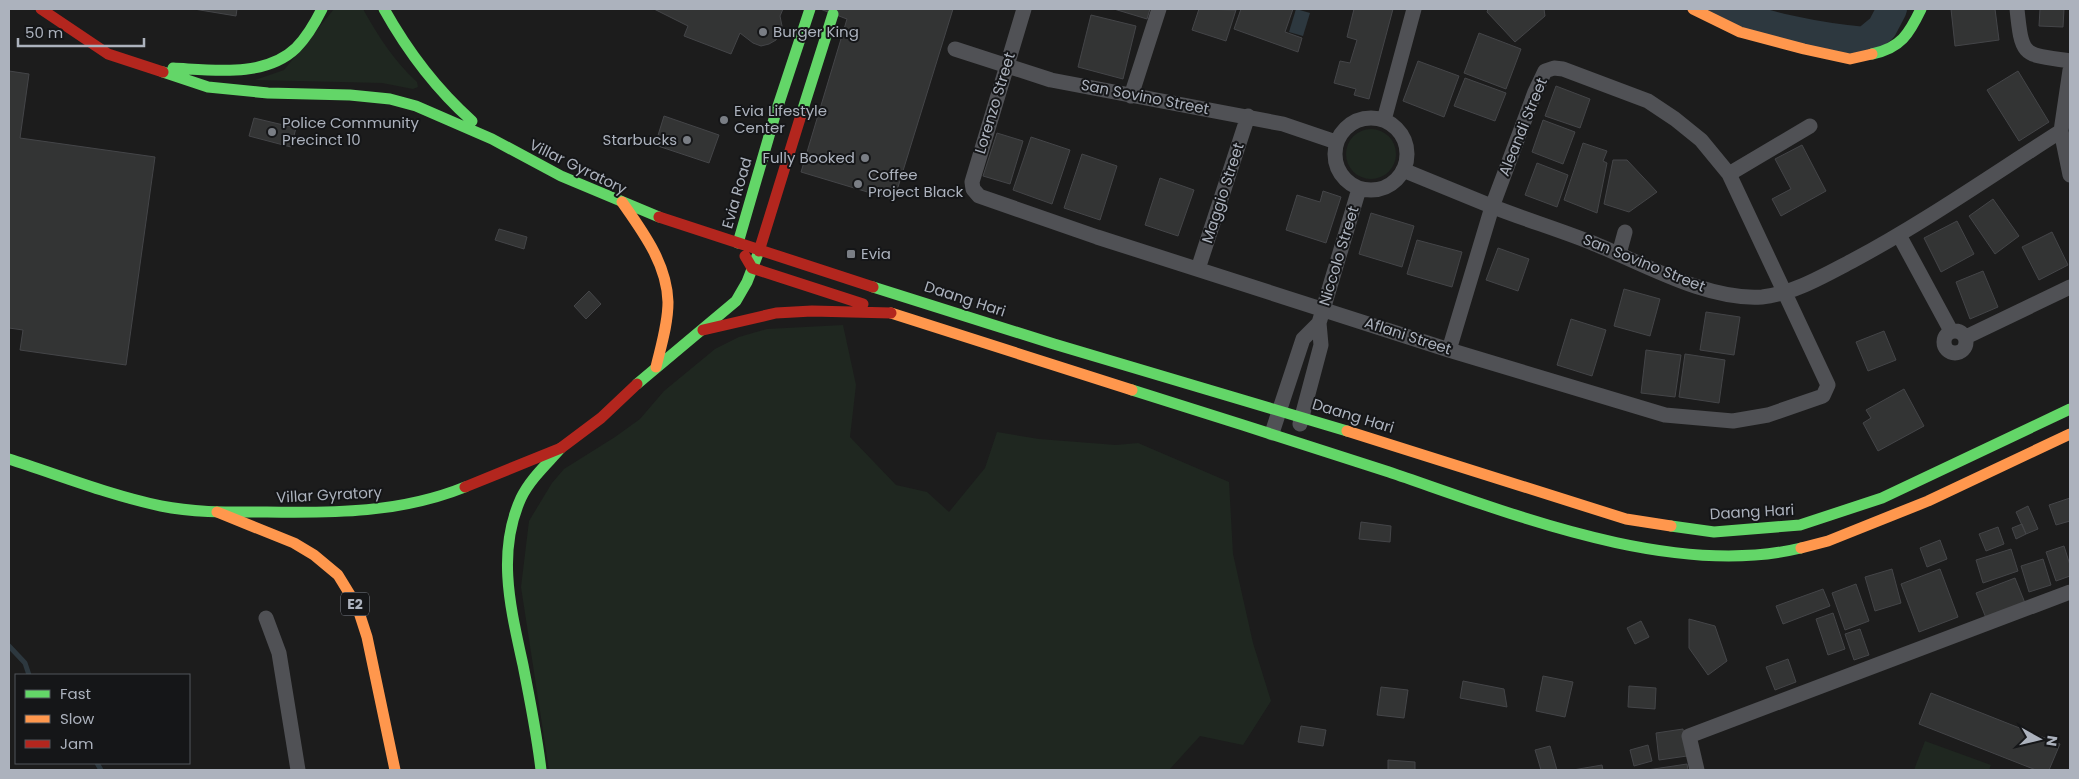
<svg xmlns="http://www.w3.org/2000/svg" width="2079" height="779" viewBox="0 0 2079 779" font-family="Poppins,sans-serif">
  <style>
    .green { fill: #1f2720 }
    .water { fill: #2d383f }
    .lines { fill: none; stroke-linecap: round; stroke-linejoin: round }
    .stream { stroke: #2d383f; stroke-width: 5 }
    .river { stroke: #2d383f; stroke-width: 30 }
    .building { fill: #333434; stroke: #444548 }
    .street { stroke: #505155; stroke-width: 15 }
    .fast { stroke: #63d668; stroke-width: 11 }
    .slow { stroke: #ff974d; stroke-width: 11 }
    .jam { stroke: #b3261e; stroke-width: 11 }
    .poi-dot { fill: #7a7e85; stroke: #151618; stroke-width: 2 }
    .labels { text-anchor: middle; stroke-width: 4; stroke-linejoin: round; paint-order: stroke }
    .shield { fill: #151618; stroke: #7f838c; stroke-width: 1 }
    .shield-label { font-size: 14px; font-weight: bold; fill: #acb2bd }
    .poi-label { font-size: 15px; fill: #acb2bd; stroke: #151618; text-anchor: start }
    .street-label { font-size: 15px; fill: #acb2bd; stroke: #151618 }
  </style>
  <rect width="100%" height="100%" fill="#1c1c1c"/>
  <!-- green -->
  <path class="green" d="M334,9H363C378,36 394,61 417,82L418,87L413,89L382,83L255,80L284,70Z
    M1346 154a25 25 0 1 1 50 0a25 25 0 1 1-50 0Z
    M843,325L856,385L850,437L896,485L927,492L949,512L985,468L997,432L1039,439L1116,445L1138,443L1229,482L1233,554L1253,643L1271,701L1243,745L1200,736L1169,770H549L521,587L529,521L552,483L564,469L615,437L640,419L664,391L715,349L739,337L767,329Z
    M1925,741L1991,765L1989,770H1914Z"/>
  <!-- water -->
  <path class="water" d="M1296,9L1310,13L1303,36L1289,32Z"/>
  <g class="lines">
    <!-- stream -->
    <path class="stream" d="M9,646L25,663L29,675
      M97,763L101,770"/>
    <!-- river -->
    <path class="river" d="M1720,9C1764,27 1818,38 1865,42L1882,28L1892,9"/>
  </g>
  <!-- building -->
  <path class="building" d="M194,9H237L236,16Z
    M654,9H783L780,16L782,26L776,40L769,44L761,46L753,43L740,33L731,54L684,36L688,26Z
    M820,9H953L894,200L801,172L847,19Z
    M1114,9H1150L1147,19Z
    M1199,9L1236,10L1226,41L1192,30Z
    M1241,9H1293L1285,32L1302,38L1298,52L1234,29Z
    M1354,9H1393L1369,99L1354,95L1356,89L1334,83L1340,61L1350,63L1357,40L1347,37Z
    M1488,9H1544L1545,16L1515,42L1487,12Z
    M1951,9H1995L1999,40L1955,46Z
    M2040,9H2064L2063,27L2039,26Z
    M1091,15L1136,26L1123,79L1078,67Z
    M1479,33L1521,49L1506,89L1464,73Z
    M1418,61L1459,76L1444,117L1403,101Z
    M9,71L29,74L20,138L155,157L126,365L20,350L23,330L9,328Z
    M2018,71L2049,122L2019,141L1987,90Z
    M1465,78L1506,93L1495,121L1454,106Z
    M1556,86L1590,99L1580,128L1545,116Z
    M664,116L719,135L709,163L655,145Z
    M254,118L296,128L291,147L249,136Z
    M1543,120L1575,132L1563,164L1532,152Z
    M997,133L1023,141L1010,184L983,176Z
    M1031,137L1070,150L1052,204L1013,190Z
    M1583,143L1607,151L1603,161L1607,163L1597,213L1564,200Z
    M1802,145L1826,191L1781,216L1772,199L1791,189L1775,159Z
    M1082,154L1117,166L1100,220L1064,208Z
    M1613,160H1627L1657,192L1629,212L1604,204Z
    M1537,163L1568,175L1557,207L1525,195Z
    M1160,178L1194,190L1178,236L1145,225Z
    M1323,191L1341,197L1326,243L1286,230L1297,195L1320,202Z
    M1993,199L2019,236L1995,254L1969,216Z
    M1371,213L1414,226L1402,267L1359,254Z
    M1957,221L1974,254L1941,272L1924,238Z
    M499,229L527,237L524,249L495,240Z
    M2052,232L2068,265L2039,280L2022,247Z
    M1417,240L1462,252L1452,287L1407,274Z
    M1498,248L1529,259L1518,291L1486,280Z
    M1983,271L1998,307L1970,319L1956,282Z
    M1624,289L1660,299L1650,336L1614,326Z
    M589,291L601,304L586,319L574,306Z
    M1706,312L1740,317L1734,355L1700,350Z
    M1571,319L1606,330L1592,376L1557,365Z
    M1884,331L1896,360L1868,371L1856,342Z
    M1646,350L1681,355L1675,397L1641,393Z
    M1685,354L1725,360L1719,403L1679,397Z
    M1904,389L1924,426L1878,451L1863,423L1871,418L1866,410Z
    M2070,498V521L2056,525L2049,505Z
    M2028,506L2038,529L2026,534L2016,512Z
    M1361,522L1391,526L1390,542L1359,539Z
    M2022,524L2026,534L2016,539L2012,528Z
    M1998,527L2004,544L1986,551L1979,534Z
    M1940,540L1947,559L1927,567L1920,548Z
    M2064,546L2070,565V576L2056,581L2046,552Z
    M2011,549L2018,571L1983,583L1976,560Z
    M2043,559L2051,585L2029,592L2021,566Z
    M1892,569L1901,603L1875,611L1865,577Z
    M1940,569L1958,617L1919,632L1901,584Z
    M2015,578L2025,603L1986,618L1976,593Z
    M1856,584L1869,621L1845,630L1832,593Z
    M1823,589L1830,606L1783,624L1776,606Z
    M1833,613L1845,649L1828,655L1816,619Z
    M1689,619L1715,626L1727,661L1708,675L1689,648Z
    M1641,621L1649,637L1635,644L1627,628Z
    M1860,629L1869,655L1854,660L1845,634Z
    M1788,659L1796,682L1775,690L1766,667Z
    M1543,676L1573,682L1565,717L1536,711Z
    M1463,681L1504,689L1507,707L1460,698Z
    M1629,686L1656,688L1655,709L1628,707Z
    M1381,687L1408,690L1404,718L1377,715Z
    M1931,693L2060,744L2049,770H2036L1919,724Z
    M1301,726L1326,730L1323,746L1298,742Z
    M1683,729L1687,756L1659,760L1656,733Z
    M1648,745L1652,761L1634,766L1630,750Z
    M1550,746L1557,770H1541L1535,750Z
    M1388,760L1415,762V770H1388Z
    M1687,764L1688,770H1647Z
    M1602,765L1603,770H1573Z"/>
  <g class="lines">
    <!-- street -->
    <path class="street" d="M1024,9L972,182L973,189L979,196L1097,237L1449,350L1665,415L1733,421L1768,415L1823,396L1828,385L1729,174L1701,140L1675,119L1648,101L1563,69L1554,68L1545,71L1535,92L1492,207L1449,350
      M2017,9C2022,58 2023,54 2070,61
      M955,49L1051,80L1283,124L1336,142
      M2070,70L2061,131L2070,175
      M1131,96L1159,9
      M1335 154a36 36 0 1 1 72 0a36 36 0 1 1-72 0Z
      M1384,120L1414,9
      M1403,170C1433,182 1461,194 1491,206C1524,219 1557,229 1590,242C1641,262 1706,301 1762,297C1793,294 1825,275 1852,261C1925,222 1992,175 2061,131
      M1729,174L1810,126
      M1899,235L1951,331
      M1619,254L1625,232
      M1198,269L1248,116
      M1944 342a11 11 0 1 1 22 0a11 11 0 1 1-22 0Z
      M1966,337L2070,287
      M1300,424L1321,345L1319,323L1359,189
      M1272,433L1303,339L1319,323
      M266,618L279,653L298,770
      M1697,770L1689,736L2070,592"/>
    <!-- fast -->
    <path class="fast" d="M384,9C408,52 436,89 472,121
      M1872,54C1901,48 1909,34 1921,9
      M173,68C212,70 265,78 296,48C308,36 315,23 322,9
      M163,72L208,87L268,93L350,95L390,99L416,106L492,139L561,176L659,217
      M802,112L833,14
      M738,243L776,112L810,9
      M873,287L1054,344L1347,431
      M637,384L736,301L747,282L759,251
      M1132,390C1218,417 1303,444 1389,472C1510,513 1672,579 1801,548
      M9,459C59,475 109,495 161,506C196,513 232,512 267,512C334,513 401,513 465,487
      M1671,526L1714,532L1800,525L1882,498L2070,409
      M541,770C537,735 530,700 523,665C511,610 496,553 521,498C530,479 547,464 561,448"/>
    <!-- slow -->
    <path class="slow" d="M1693,9L1740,32L1804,49L1850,59L1872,54
      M622,202C643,232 667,264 668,302C668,324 661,346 656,367
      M891,313L1132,390
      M1347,431L1626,519L1671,526
      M217,512L294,543L314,555L338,575L357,606L367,637L395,770
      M1801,548L1828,541L1928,501L2070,434"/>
    <!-- jam -->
    <path class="jam" d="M41,9L108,54L163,72
      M659,217L873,287
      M759,251L802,112
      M745,256L752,268L863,304
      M703,330L776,313L812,311L891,313
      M465,487L561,448L601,418L637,384"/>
  </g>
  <!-- markers -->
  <g class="poi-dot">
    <circle cx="763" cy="32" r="5"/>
    <circle cx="724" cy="120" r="5"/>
    <circle cx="272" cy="132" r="5"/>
    <circle cx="687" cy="140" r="5"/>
    <circle cx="865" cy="158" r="5"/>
    <circle cx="858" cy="184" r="5"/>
    <rect x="846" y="249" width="10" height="10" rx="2.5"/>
  </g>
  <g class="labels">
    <!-- shield labels -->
    <rect class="shield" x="341" y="592.5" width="28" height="23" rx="4"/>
    <g class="shield-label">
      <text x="355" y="609">E2</text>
    </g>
    <!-- poi labels -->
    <g class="poi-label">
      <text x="773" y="37">Burger King</text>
      <text x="734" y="116">Evia Lifestyle<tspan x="734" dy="17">Center</tspan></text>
      <text x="282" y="128">Police Community<tspan x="282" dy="17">Precinct 10</tspan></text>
      <text x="677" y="145" text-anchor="end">Starbucks</text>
      <text x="855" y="163" text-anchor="end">Fully Booked</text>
      <text x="868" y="180">Coffee<tspan x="868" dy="17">Project Black</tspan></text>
      <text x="861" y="259">Evia</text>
    </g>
    <!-- street labels -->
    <g class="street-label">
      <text transform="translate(1145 97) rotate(11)" y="5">San Sovino Street</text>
      <text transform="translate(995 103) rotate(-73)" y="5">Lorenzo Street</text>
      <text transform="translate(1523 127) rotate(-68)" y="5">Aleandi Street</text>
      <text transform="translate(578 167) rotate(26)" y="5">Villar Gyratory</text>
      <text transform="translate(737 193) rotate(-74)" y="5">Evia Road</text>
      <text transform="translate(1223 193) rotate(-72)" y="5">Maggio Street</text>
      <text transform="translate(1339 256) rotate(-73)" y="5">Niccolo Street</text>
      <text transform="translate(1644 263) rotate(22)" y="5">San Sovino Street</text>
      <text transform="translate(965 299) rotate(18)" y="5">Daang Hari</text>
      <text transform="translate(1408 336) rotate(18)" y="5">Aflani Street</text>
      <text transform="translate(1353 416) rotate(17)" y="5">Daang Hari</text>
      <text transform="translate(329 495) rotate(-3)" y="5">Villar Gyratory</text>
      <text transform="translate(1752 512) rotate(-3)" y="5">Daang Hari</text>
    </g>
  </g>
  <!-- border -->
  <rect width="2079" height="779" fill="none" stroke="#acb2bd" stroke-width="20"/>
  <!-- legend -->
  <rect x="15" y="674" width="175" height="90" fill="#151618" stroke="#51545a"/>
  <rect x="25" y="690" width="25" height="8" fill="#63d668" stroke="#51545a"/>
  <text x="60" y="699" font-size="15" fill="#acb2bd">Fast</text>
  <rect x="25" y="715" width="25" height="8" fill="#ff974d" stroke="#51545a"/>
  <text x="60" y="724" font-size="15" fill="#acb2bd">Slow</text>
  <rect x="25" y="740" width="25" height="8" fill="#b3261e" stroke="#51545a"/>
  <text x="60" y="749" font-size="15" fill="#acb2bd">Jam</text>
  <!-- north arrow -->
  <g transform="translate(2039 739) rotate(98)" stroke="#151618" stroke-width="4" paint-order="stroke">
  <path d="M0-4L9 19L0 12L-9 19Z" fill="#acb2bd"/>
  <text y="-8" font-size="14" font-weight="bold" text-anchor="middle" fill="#acb2bd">N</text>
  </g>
  <!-- scale -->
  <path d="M18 38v8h126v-8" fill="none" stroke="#acb2bd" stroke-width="2.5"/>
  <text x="25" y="38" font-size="15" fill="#acb2bd" stroke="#151618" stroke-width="4" paint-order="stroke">50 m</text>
</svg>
